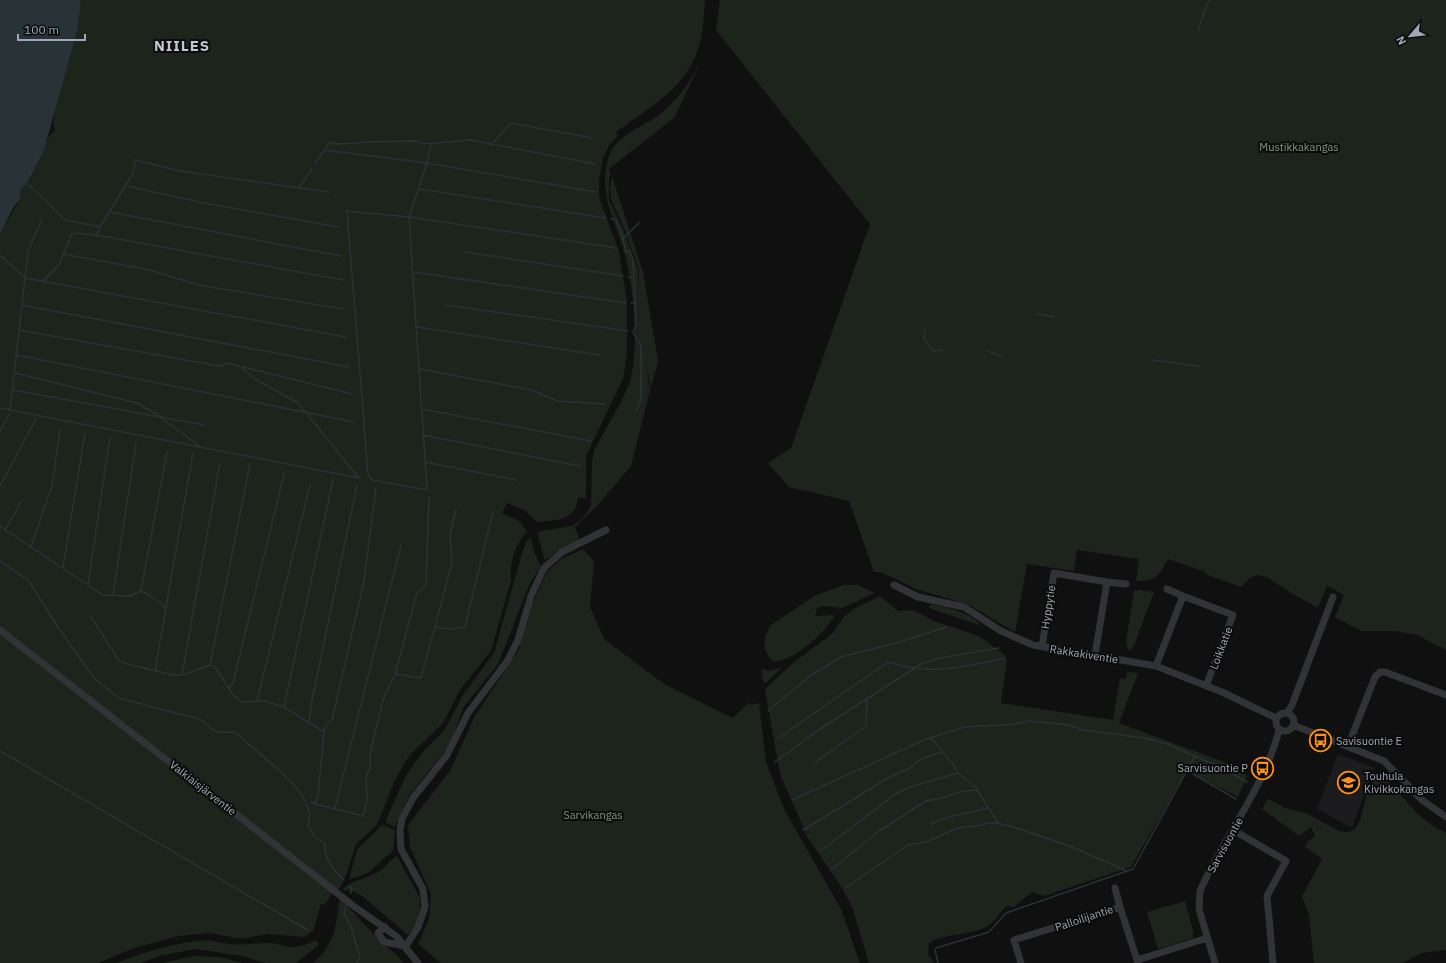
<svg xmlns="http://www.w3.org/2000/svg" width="1446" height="963" viewBox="0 0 1446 963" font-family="'IBM Plex Sans',sans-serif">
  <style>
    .built { fill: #1c1c1e }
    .green { fill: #1c241c }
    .water { fill: #283337 }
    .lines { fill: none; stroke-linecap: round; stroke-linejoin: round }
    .stream { stroke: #283337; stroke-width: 1.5 }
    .minor { stroke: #313337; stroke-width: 7 }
    .labels { text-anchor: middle; stroke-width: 4; stroke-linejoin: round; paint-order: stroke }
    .park-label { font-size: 11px; fill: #799f76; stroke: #0b0b0c }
    .street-label { font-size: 11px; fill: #a0a9b3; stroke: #0b0b0c }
    .poi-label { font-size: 11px; fill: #a0a9b3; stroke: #0b0b0c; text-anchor: start }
    .district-label { font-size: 15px; font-weight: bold; letter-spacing: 1px; fill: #c1c7cf; stroke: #0b0b0c }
  </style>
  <rect width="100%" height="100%" fill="#101011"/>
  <!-- built -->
  <path class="built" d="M1338,754L1374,768L1352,828L1317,809Z"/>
  <!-- green -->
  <path class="green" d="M81,0H705C704,16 703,36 697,52C684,89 646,110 616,132L618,136L610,144L603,158L599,180V197L619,252L627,301V353L623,379L586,456V498H578C576,521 556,520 537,522L524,510L507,503L502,513L519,521L527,531C516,544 509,562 511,580L491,651L460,690L443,723L409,756L394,782L377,825L356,844L347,873L339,889L332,893L325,905L321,904L313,931L304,937L267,934L241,939L210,933L178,936L134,948L98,963H0V235L20,199V190L27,183L49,136L55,131L53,123L56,105L78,28Z
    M720,0H1446V650L1417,635L1395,631H1361L1335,617L1344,595L1327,586L1318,608L1291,593L1267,577L1257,575L1250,578L1241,587L1205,574L1206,572L1168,559C1159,576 1156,581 1136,581L1139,559L1077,550L1074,571L1027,564L1015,632L969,605L916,589L881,572H874L849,501L789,487L768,463L791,448L870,224L716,30Z
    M705,52L675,117L609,169L611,175L609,178V200L623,229L638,270V289L639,270L624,228L611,199L610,189L612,176L643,272L658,361L651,388L646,363L650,390L631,466L597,506L575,527L580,540L556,552L545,561L537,532L571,526L580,521L587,513L591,505L592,462L594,451C605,429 620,407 629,384C640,352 634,289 625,255C616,221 598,196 608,159C614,135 642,128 659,115C680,99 694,76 705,52Z
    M531,537L533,550L541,566L530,583L498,664L463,708L453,737L444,752L409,796L395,827L385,822L406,775L422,753L444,731L463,695L494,653L521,557L526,542Z
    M583,549L594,562L590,607L604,639L664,684L733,718L749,702L750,705L759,703L766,762L784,809L841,909L860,963H441L418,944L429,919L431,894L410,847L408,825L450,771L475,716L519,649L528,613L547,572L561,559Z
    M844,585H857L875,593L842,608L823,606L817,608L815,616L835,615C824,634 796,660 773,662C762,650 762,639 771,625L816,595Z
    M1139,590L1154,592L1133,648L1128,650L1126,642L1134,591Z
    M880,596L898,611L913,610L934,621L979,636L1005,655L1007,660L1001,703L1113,720L1120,678L1126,679L1127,672L1138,673L1119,723L1243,769L1247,777L1238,797L1187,770L1131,867L1044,896L1032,892L1014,907L1006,906C1001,912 995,921 989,925C970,937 947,932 929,943L928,954L934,963H869L852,907L842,888L808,838L780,774L765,689L794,662L832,634L844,617L854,609Z
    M930,604C949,608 968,611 982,626L929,608Z
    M782,667L765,684L762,677V669L769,671Z
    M1378,774C1389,777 1408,805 1418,814C1427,822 1436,828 1446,833V950L1422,953L1402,963H1314L1309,915L1302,896L1322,859L1305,847L1307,842L1315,836L1311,827L1299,836L1262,809L1268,799L1285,808L1306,813L1339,831L1348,832L1355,829L1360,821L1366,797L1374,776Z
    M382,825L395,830C394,836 395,844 393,850C391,854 387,855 384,858C370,872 370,874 349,879L357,850Z
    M397,856L420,898L419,919L408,935L362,896L353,891L342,890C350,880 367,879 378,872C385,868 389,860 397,856Z
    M340,898L381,942L397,955L404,963H313C336,944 335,927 340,898Z
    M1185,901L1193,931V938L1158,949L1147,912Z
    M210,940C235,948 246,943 271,943C277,943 283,946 289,947C298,948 308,944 316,940L319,945L296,963H265L242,956L195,949L159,956L141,963H116C146,951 177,942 210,940Z
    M195,956L219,957L242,963H162Z"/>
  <!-- water -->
  <path class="water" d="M0,0H81L78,28L44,150L27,183L20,190V199L13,208L0,235Z"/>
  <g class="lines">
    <!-- stream -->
    <path class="stream" d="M1198,30L1209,0
      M431,144L427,163L596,192
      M491,145L511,123L592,138
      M325,149L329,142L338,144L370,142L416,141L424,144L471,140L595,164
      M315,163L325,150L427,163L409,217L347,211L368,474L372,480L427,490L409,217L617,248
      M27,183L65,220L100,227L133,173L135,160L180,171L329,192
      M126,186L204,203L339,227
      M299,187L312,169
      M419,189L606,218
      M110,212L341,256
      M42,219L28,251L25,278L346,337
      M611,219L616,220L622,235L626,252L629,251L633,258L636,325L633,332L641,346V400L636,411
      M96,235L343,280
      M623,238L639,223
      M465,252L623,276
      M63,254L150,270L198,285L344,309
      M0,255L25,278L10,409
      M413,272L626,303
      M628,277L634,278
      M43,281L59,265L71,235L75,233L96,235L100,227
      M631,303L636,304
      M22,305L349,367
      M446,305L628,331
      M1037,314L1055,317
      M417,327L599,355
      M925,329L924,339L933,351L942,350
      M19,330L219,366L229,363L241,367L255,379L298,403L359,478
      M988,351L1002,357
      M17,355L354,422
      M1153,360L1198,366
      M243,367L352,394
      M420,369L532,390L557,401L605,404
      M15,373L137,403L159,416L198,445
      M13,390L204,425
      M0,408L359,478
      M422,409L591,441
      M0,431L10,413
      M423,435L580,466
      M425,462L516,480
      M0,486L36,419
      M0,526L103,595L130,596L141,591L151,596L165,607
      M5,530L22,500
      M31,547L52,486L60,429
      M0,561L29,581L59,629L95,679L119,698L202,720C214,733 218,733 235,732C251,747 299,784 305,801
      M63,567L85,433
      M88,584L110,437
      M141,590L167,452
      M113,595L136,443
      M91,617L118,659L123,663L173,675H182L210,665L215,667L233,695L242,702L265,701L284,707L324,732L318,795L315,804L311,802
      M435,627L449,629L465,627L493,511
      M210,665L250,464
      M155,670L193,453
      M182,674L220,463
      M395,674L421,678L452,563L450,535L456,509
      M229,687L233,683L284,474
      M257,701L310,485
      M284,707L333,480
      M768,711L810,676L841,657L900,642L946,627
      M309,722L312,700L357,485
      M324,732L325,726L332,720L364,581L376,488
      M931,738L956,768L958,773
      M777,739L888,662C927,676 966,667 1004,658
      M0,751L308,930
      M775,762L820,729L921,664L940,658L999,648
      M814,763L866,726L867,698
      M1188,771L1236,799
      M792,800L924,740L965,727L1015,724L1028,721L1069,725L1083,730L1144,738L1167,744L1218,766L1247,782
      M306,804L310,814L308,826L315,837L325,844C325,860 333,870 344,880
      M315,804L363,816L367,801L366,778L370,767V754L383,700L395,674L417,593L426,585L429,498
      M335,808L401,545
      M931,824L949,817L988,808
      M803,830L888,778L910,768L921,759L942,752
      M821,851L894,795L907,788L958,773L977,788V790
      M831,870L879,831L926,801L942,798L963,791L977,790L998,823
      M349,886L352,889L351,893
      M845,888L908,845L926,842L958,828L977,826L989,823H998L1023,830L1072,847L1127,871
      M347,904L344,913L351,927L359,954
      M357,963L360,957
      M938,963L935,950L936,948L989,932L1006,913L1133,869L1195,756"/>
    <!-- minor -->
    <path class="minor" d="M1107,582L1126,584
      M894,585L918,597L964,607L1001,631L1033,645L1156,666L1222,692L1276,718
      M1167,589L1183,596
      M0,630L355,907L396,936L418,963
      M1042,646L1054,573L1107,582L1095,655
      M1156,666L1183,596L1233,615L1206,686
      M1276 722a9 9 0 1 1 18 0a9 9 0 1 1-18 0Z
      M1287,713L1292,705L1333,597
      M1293,725L1384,761L1422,800L1446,817
      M1348,746L1375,677L1380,672H1385L1446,695
      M1233,830L1286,861L1267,896L1273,963
      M1115,888L1120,907
      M385,927L378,933L384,942L406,946
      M406,946L418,927L425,907L423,889L401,849L400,830L402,819L413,798L447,755L468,713L508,660L518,640L531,596L544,568L562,552L606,530
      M1137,960L1207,938
      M1021,963L1014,940L1120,907L1138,963
      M1215,963L1199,909L1200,891C1224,836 1264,789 1279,730"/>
  </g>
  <!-- icons -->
  <defs>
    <symbol id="bus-ring" viewBox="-11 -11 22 22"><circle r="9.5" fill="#0b0b0c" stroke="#fa911f" stroke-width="1.5"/><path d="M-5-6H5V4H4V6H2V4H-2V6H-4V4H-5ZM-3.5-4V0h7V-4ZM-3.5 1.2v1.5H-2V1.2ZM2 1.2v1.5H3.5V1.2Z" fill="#fa911f"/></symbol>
    <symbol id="school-ring" viewBox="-11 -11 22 22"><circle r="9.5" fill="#0b0b0c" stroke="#fa911f" stroke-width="1.5"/><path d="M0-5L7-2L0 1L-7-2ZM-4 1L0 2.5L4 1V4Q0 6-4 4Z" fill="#fa911f"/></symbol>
  </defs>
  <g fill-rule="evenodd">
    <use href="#bus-ring" x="1308" y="728" width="25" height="25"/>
    <use href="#bus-ring" x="1250" y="756" width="25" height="25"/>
    <use href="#school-ring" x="1336" y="770" width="25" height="25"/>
  </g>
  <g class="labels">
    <!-- park labels -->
    <g class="park-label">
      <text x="1299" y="151">Mustikkakangas</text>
      <text x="593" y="819">Sarvikangas</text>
    </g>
    <!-- street labels -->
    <g class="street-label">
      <text transform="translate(1048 607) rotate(-81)" y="4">Hyppytie</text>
      <text transform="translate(1221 648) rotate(-69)" y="4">Loikkatie</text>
      <text transform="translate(1084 654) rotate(9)" y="4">Rakkakiventie</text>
      <text transform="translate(203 788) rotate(38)" y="4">Valkiaisjärventie</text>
      <text transform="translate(1225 845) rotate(-61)" y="4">Sarvisuontie</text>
      <text transform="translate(1084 918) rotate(-18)" y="4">Palloilijantie</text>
    </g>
    <!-- poi labels -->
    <g class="poi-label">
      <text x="1336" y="745">Savisuontie E</text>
      <text x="1248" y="772" text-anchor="end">Sarvisuontie P</text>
      <text x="1364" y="780">Touhula<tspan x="1364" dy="13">Kivikkokangas</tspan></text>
    </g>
    <!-- district labels -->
    <g class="district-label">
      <text x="182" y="51">NIILES</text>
    </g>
  </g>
  <!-- north arrow -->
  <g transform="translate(1410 36) rotate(242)" stroke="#0b0b0c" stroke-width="3" paint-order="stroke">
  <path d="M0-3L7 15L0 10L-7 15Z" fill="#a0a9b3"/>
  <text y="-6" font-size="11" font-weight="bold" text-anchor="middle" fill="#a0a9b3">N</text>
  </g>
  <!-- scale -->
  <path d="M18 34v6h67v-6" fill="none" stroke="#a0a9b3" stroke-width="2"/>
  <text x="24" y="34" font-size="12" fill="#a0a9b3" stroke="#0b0b0c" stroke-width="3" paint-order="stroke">100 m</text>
</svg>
